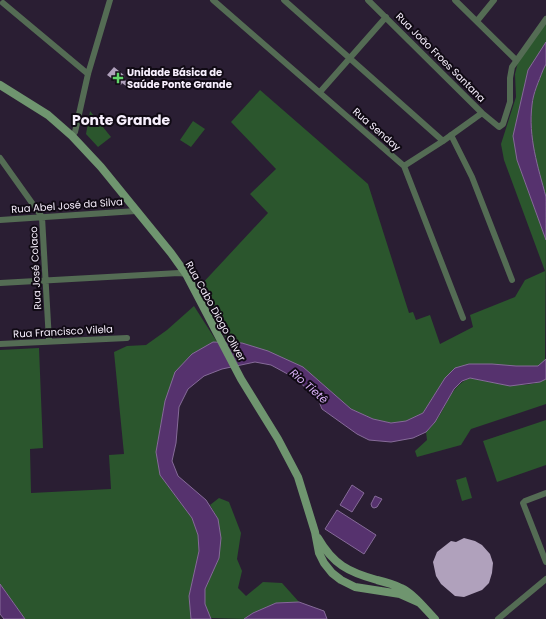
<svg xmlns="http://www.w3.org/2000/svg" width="546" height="619" viewBox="0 0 546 619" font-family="Poppins,sans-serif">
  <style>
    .green { fill: #2b562d }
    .water { fill: #56326e; stroke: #866b99 }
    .building { fill: #b0a1bc }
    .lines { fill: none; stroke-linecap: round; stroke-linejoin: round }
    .minor { stroke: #546c54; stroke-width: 6 }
    .secondary { stroke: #6f956f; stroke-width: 8 }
    .poi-dot { fill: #61d469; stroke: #100a14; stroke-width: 1.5 }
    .labels { text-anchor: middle; stroke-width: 4; stroke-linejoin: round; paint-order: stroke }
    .street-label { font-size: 10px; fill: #f7effd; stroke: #100a14 }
    .poi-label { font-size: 10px; font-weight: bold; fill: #f7effd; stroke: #100a14; text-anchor: start }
    .water-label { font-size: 11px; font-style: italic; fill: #d8b0f7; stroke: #100a14 }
    .district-label { font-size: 14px; font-weight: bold; fill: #f7effd; stroke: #100a14 }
  </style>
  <rect width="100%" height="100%" fill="#2a1e33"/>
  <!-- green -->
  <path class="green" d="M546,23V46L528,70L513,136L517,160L546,240L545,361L538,366L455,368L445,378L423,413L406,421L391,423L373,419L351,409L303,367L242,343L228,342L199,287L268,213L250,194L276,169L231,122L260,90L368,184L409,313L413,312L416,320L430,315L440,344L473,327L470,315L515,297L525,280L545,271L504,160L501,144L516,97L515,74L519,58Z
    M546,64V198C535,169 529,136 532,106C533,94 539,81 543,70Z
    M90,111L111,137L98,147L86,134Z
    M193,121L205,129L191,147L180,140Z
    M194,306L217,342L165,401L156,452L160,475L192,518L198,535L199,551L189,596L191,619H25L0,584V350L39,348L43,448L30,449L31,493L111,489L109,455L124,454L114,352L127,346L146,345L167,330Z
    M470,378C492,382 525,391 546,379V404L471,429L461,445L417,457L415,451L427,440L426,432C429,429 432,426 435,422C447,407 450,386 470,378Z
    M546,420V465L497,482L483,441Z
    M466,477L472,498L462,501L456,480Z
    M219,498L229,502L241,533L237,559L242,571L238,588L246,596L263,582L282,583L299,602L276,603L253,613L244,619L210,618L205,604V589L219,558L218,519L210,505Z"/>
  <!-- water -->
  <path class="water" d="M546,42V64L543,70C539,81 533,93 532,105C528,137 538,167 546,197C546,207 546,228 546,240L517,160L513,136L528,70Z
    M213,342L242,343L268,351L303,367L351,409L373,419L391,423L406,421L423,413L445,378L455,368L469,364H492L516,366H538L546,359V379L540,382L510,386L470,378L462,381L454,389L435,422L426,432L413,438L391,442L369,440L357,434L322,409L318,399L295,378L271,365L255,362L222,369L204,376L188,389L179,407L176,443L172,461L178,476L206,500L218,519L221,538L219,558L205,589V604L211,619H191L189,596L199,551L198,535L192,518L160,475L156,452L165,401L175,372L192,354Z
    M352,485L364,493L352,512L340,505Z
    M375,496L382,499L377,507L374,508L372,507L371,504Z
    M337,510L376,535L364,554L325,529Z
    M0,584L25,619H4L0,614Z
    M299,602L324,611L327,619H244L253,613L276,603Z"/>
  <!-- building -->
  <path class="building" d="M114,67L125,76L124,80L129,82L126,86L122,83L121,85L107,75Z
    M464,538L475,541L482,545L490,554L493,563L492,573L489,583L482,590L464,597L455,596L441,584L436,576L433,562L437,552L451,541L456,542Z"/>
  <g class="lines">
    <!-- minor -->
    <path class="minor" d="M213,0L404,166L463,318
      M284,0L443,141
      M368,0L482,113L499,127L503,124L510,102V78L512,67L546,19
      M455,0L516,60
      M3,3L88,74
      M477,21L494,0
      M320,92L386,17
      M451,135L472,177L512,280
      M72,136L75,132L88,74L110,0
      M0,158L42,217
      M404,166L443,141L482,113
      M42,217L49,341
      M0,220L136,211
      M0,283L179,273L186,274
      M0,344L127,338
      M546,493L525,501L523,503L546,562
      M498,619L546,579"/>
    <!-- secondary -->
    <path class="secondary" d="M0,85L48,115L72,136L101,167L171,253L186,274L241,379L278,439L298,477L315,532L319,553L324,563L332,573L341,580L355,587L400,594L418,602
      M318,538C333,564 348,572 377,580C385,582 393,584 401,588C414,594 425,609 435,619"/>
  </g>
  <!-- markers -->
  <path class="poi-dot" d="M116 72h4v4h4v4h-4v4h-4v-4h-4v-4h4z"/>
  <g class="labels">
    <!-- street labels -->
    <g class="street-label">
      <text transform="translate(441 57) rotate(45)" y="4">Rua João Froes Santana</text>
      <text transform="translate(377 129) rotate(41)" y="4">Rua Senday</text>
      <text transform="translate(67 205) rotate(-4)" y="4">Rua Abel José da Silva</text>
      <text transform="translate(35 268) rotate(-93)" y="4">Rua José Colaco</text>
      <text transform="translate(216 311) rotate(61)" y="4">Rua Cabo Diogo Oliver</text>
      <text transform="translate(63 331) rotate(-3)" y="4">Rua Francisco Vilela</text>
    </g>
    <!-- poi labels -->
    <g class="poi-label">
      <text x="127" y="76">Unidade Básica de<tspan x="127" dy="12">Saúde Ponte Grande</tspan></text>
    </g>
    <!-- water labels -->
    <g class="water-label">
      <text transform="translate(309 386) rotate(41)" y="4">Rio Tietê</text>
    </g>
    <!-- district labels -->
    <g class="district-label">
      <text x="121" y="125">Ponte Grande</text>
    </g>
  </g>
</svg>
